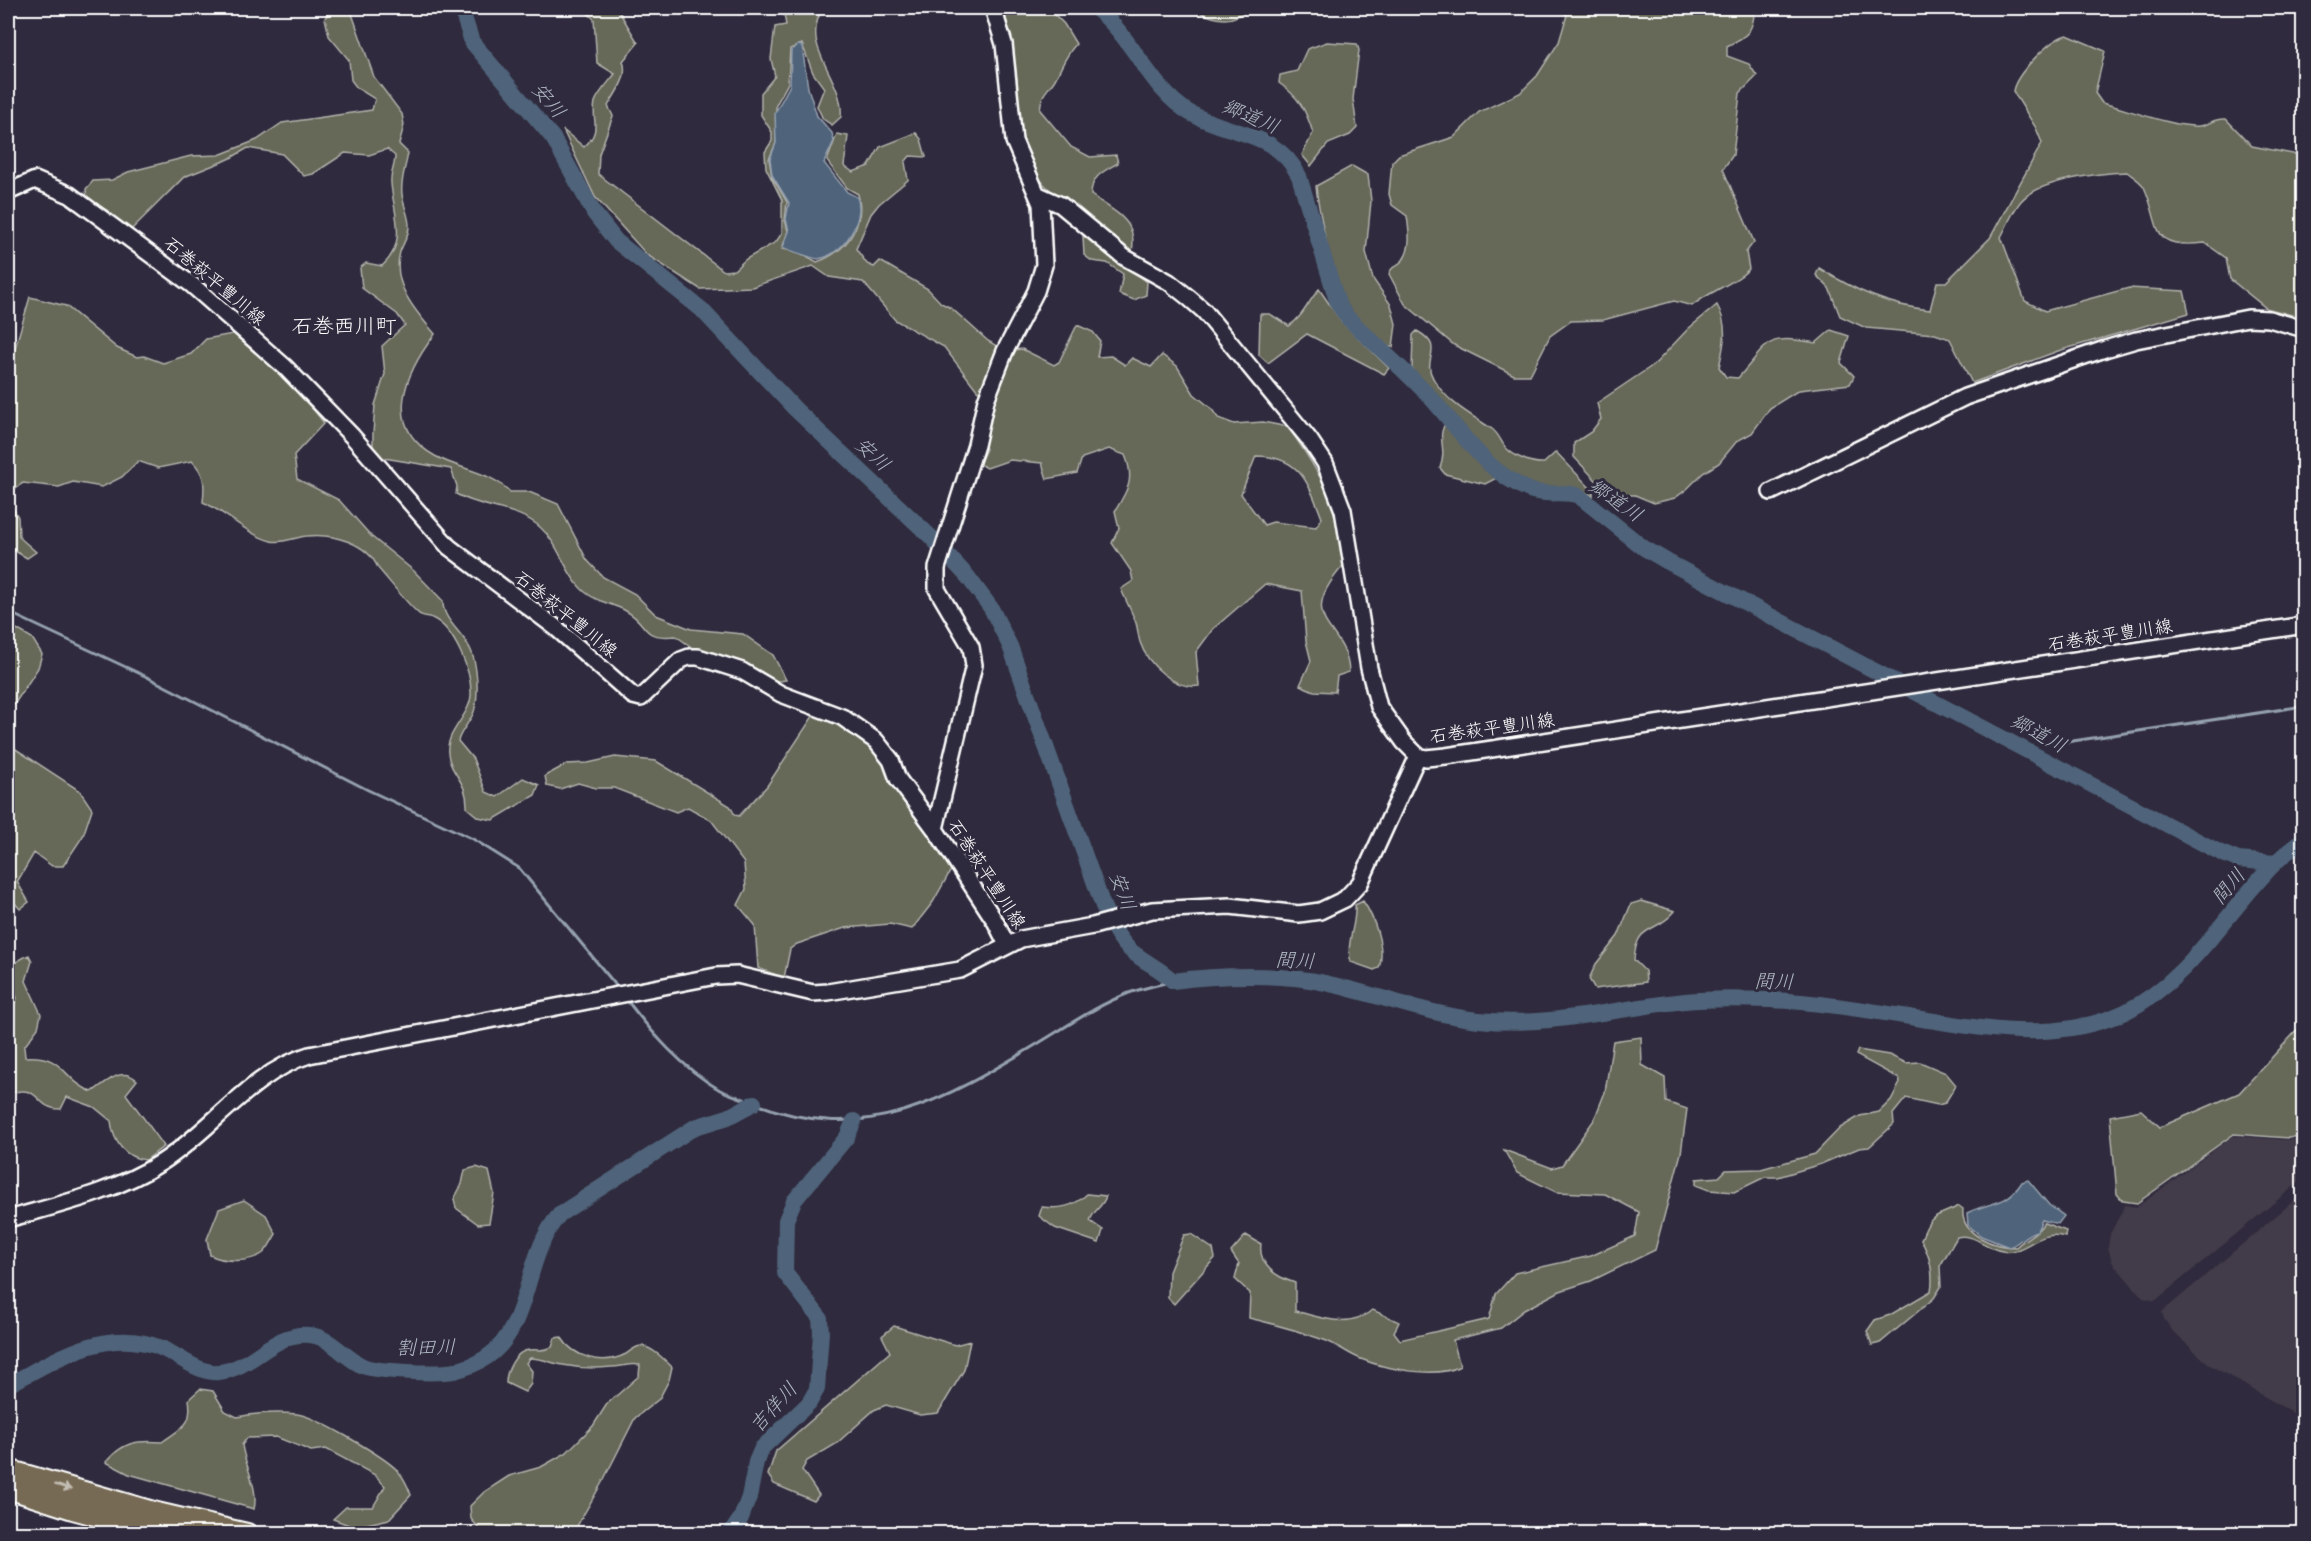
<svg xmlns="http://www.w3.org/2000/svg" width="2311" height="1541" viewBox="0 0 2311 1541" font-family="Mali,'Klee One',sans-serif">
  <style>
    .built { fill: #433b48 }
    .green { fill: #666759; stroke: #b2b3ac; stroke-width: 1.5; fill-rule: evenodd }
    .water { fill: #4f637a; stroke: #95a1af; stroke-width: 1.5 }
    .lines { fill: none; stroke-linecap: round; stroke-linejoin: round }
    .stream { stroke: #95a1af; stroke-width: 3 }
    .river { stroke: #4f637a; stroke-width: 16 }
    .secondary-casing { stroke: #fff; stroke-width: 20 }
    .highway-casing { stroke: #fff; stroke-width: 24 }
    .secondary { stroke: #2f2a3d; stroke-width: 15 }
    .highway { stroke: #776a54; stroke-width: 20 }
    .oneway { fill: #c2bcb2 }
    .labels { text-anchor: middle; stroke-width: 6; stroke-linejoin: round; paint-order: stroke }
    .street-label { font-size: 18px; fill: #fff; stroke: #2f2a3d }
    .water-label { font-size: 20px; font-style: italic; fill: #b0b9c3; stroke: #2f2a3d }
    .quarter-label { font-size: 21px; fill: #fff; stroke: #2f2a3d }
  </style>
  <rect width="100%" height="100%" fill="#2f2a3d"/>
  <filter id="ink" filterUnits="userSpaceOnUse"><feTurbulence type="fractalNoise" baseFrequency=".0167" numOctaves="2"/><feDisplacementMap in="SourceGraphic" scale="12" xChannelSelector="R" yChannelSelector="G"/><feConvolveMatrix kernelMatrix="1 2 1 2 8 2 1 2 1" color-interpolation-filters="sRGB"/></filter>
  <g filter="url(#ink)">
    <!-- built -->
    <path class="built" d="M2233,1136L2289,1140L2303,1138V1179L2155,1301L2143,1298L2112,1262L2108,1247L2110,1234L2125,1205L2137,1207Z
      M2303,1193V1419L2210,1365L2174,1333L2164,1319L2162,1312Z"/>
    <!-- green -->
    <path class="green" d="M332,8H350L374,77L402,114L404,125L399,144L408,153C406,166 400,181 402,194C403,205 409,215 409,226C409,236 403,243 400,252C391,284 416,312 435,334C406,372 381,426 435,456C460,470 490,471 510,492H529L558,504L587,560L603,577L635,594L656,615L691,629L743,634L773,655L786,680L774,682L727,657L718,658L697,651L676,636C638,639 651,625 626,611C612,603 598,603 585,592C565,575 560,545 541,528C519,507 482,509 456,494L457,486L451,469L378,457L373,449V434L375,405L385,374L382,346L405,325L397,314L362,288L360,268L366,263L382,266C409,242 393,213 391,183C390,174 395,166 395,156L387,149L369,155L345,153L313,174L304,176L282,154L248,148L229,159L184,177L132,229L119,224L107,210L87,201L86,189L93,181L112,180L128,172L191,156L219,155L257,140L282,123L372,110L375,99L357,88L351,80L349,60L329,36L325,18Z
      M582,8H617L638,43L623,61C629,77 616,92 608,106L613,116L599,154L598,174L724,271L734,270L746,259L776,242L782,233V200L766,168L765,152L772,141V132L761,115V93L775,76L771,59L775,27L786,25L783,8H823C798,48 845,78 841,117L832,125L823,119L817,106L824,88L813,73L802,44L790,49L788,83L776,105V143L769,159L772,177L787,202L785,220L788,231L782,249L799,252L817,262C846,252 866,225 858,194L847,188L827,161L837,134L848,136L844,166L853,172L869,166L880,147L916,133L921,139L926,157L910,156L905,162L908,180L879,204L871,214L856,249L867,264L874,267L880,261L928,289L941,303L951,308L988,341L1005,351L1022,349L1054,365L1059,362L1077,325L1093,332L1100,341L1097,357L1111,356L1125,365L1132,358L1151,367L1162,355L1177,366L1194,394L1211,408L1218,418L1234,424L1263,422L1288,427C1322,475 1340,506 1343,566C1292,624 1347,623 1349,672L1337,676L1335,692L1314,691L1300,685L1311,661L1306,641L1302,591L1265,584L1213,629L1196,652L1199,686C1175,690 1147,664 1140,642C1138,636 1138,629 1136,623C1132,612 1126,601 1121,589L1133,581L1131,571L1112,543L1119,528L1115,511C1128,490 1135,479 1125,455L1109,449L1082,458L1077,473L1047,479L1042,463L1010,460L987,468L979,464L986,449L981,440L991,399L977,390L944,347L895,320L863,282L829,277L813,266L752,287L700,289L647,255L595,197L563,130L584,147C603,130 591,121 595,102C598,93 609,82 615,74L597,63L594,19ZM1256,456C1300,456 1308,482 1322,518L1316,527L1273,522L1264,525L1241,494Z
      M1004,8H1048L1064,24L1076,44C1063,59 1063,66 1054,81C1045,94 1042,92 1040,110L1071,147L1090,157L1116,155L1118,163C1104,171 1091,176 1091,195C1123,217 1143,224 1128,267L1147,282L1146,295L1134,300L1119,294L1123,274L1107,263L1092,261L1084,255L1083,237L1090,223C1077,204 1053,198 1039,178C1014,144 1019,120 1017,81C1015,57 1008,32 1004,8Z
      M1199,8H1248C1233,24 1217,20 1199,12Z
      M1556,8H1755C1753,32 1748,36 1727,46V56L1749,64L1757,76L1740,93L1733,155L1723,169L1754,242L1746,252L1749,269C1735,284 1709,291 1692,306L1674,301L1603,320L1571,321L1550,336L1530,375H1514L1454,345L1405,304L1389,274C1391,266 1398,266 1403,260C1412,248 1409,230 1407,216L1392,205L1389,194L1392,162L1399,155L1454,137L1479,112L1520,93L1537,76L1559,42L1567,15Z
      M2067,35L2105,51L2095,93L2102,103C2127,109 2176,128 2200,126C2211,125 2211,118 2226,119L2252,146L2303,156V318L2266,308L2230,279L2226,258L2205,243C2147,250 2162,226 2144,187C2141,181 2132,176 2127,172C2100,173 2039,180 2021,201C2013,210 2007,226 2001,237L2025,301L2045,311L2129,288L2184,291L2189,313L2058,351L1972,383L1950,339L1935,334L1866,328L1840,316L1829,288L1816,275L1819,268C1854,290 1889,306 1930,310L1937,282H1946L1990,238L2042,143L2036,128L2013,91C2016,74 2050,39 2067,35Z
      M1327,42L1357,44L1359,50L1353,99L1357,128L1350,135L1328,144L1311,166L1302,155L1313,133C1306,110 1299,97 1279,83L1280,75L1297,71L1307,49Z
      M1352,166L1368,175L1371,201L1366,252L1373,279L1391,305L1396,324L1393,347H1389C1374,334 1356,321 1345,304C1335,289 1318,207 1316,186Z
      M1319,289L1341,321L1389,368L1384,374L1307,334L1268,363L1259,355L1260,314H1270L1289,326C1303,317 1308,302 1319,289Z
      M30,297L66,306L117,348L137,357L144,356L163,363L191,354L206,339L238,333L291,381L324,423L294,455L297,479L339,500L372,537L414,571L443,601C442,621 466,634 472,653C477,668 479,692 475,708C473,720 461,729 458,741L473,759L486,792L497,797L523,778L539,785L535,795L493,820L478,817L467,808C468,780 450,775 448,753C445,732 470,716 471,695C472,672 455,630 434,619C429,616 422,617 418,613C403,599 391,583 378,568C368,543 332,533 307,536C296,537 280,544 271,541C248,535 227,513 203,502C205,484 205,474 192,461L158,468L138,461L122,477L102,487L73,482L59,487L23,483L12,490L11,505L18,517L19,537L36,552L27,558L8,547V372Z
      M1717,305C1729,326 1724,345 1719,367L1726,377L1738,378C1770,342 1765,333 1816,343L1831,330L1849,336L1841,363L1854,376L1850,384L1799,390L1770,408L1752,433L1737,441L1719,463L1703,473L1687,489L1675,498L1654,503L1635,495H1610L1574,457V443L1591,432L1601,419L1597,403L1655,364L1688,329Z
      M1417,331C1447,348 1421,358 1433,378C1447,403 1470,414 1492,429C1499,434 1501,442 1506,448C1515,457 1532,464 1544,463L1556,452L1593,491V496L1578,489H1549L1528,484L1506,473L1485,484L1445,474L1440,468C1449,444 1432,437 1451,416L1421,383L1412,368L1413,335Z
      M8,624L32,638L42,654L38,668L8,714Z
      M815,713L838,719L875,746L951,870L933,902L912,929L890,924L845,928L797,944L790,949L784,978L758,968L755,925L738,905L746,889L744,863L711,820L688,807L676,812L614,788H596L578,783L560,789L547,786L545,776L567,764L588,763L615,757L656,761L730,806L735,815L739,816L767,786Z
      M8,744L80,791L92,809L83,836L63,866H52L34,853L17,882L29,902L20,909L8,895Z
      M1363,901C1374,917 1386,949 1379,968L1374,970L1351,962C1345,944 1357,924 1355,905Z
      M1641,901L1675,911C1657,934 1636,922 1634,960L1645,971L1646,982L1595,989L1589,979L1596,964L1618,936L1631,904Z
      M29,955L32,961L26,981L41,1014L38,1028L24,1047L25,1057C65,1054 61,1079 92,1092C107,1082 121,1066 137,1080L126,1094L164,1146L146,1160C124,1158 113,1141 111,1121L94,1107L67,1097L61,1109C34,1110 42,1082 8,1094V1022L17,998C8,973 0,968 29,955Z
      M2300,1027L2304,1030L2303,1135L2289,1138L2234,1134L2137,1203L2123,1201L2117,1194L2110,1116L2141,1110L2160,1127L2239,1093Z
      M1641,1037L1642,1065L1665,1078L1666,1102L1687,1109L1681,1153L1655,1250L1591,1281L1560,1291L1524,1310L1501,1328L1453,1340L1460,1366C1438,1379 1385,1369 1361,1359C1348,1354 1338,1345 1324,1340C1299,1331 1275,1324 1249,1318L1250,1293L1235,1279L1239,1264L1231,1252L1246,1235L1261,1244C1258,1265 1276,1277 1295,1283V1311C1324,1318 1347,1329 1373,1310L1399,1322L1394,1332L1400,1340L1489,1319L1496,1294L1515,1273L1591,1256L1635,1236L1639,1212L1605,1194L1556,1192L1517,1173L1504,1150L1552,1168L1562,1165L1594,1120L1605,1092L1613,1041Z
      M1858,1050L1889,1055L1906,1063L1920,1062L1946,1073L1956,1085L1945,1103L1938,1105L1906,1098L1893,1114L1894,1124L1869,1147L1859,1148L1821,1164L1778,1177H1765L1734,1192L1709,1190L1696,1185V1179L1719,1177L1726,1170L1761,1169L1815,1154L1840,1128L1860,1116L1879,1112L1891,1100L1900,1083L1898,1078L1856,1055Z
      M476,1167L489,1171L494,1193L489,1223L478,1224L456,1208L454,1199L462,1184L465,1170Z
      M1087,1194L1106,1196C1103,1207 1093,1210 1090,1221L1103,1230L1099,1243L1055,1228L1039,1216L1042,1207C1059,1209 1074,1207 1087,1194Z
      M244,1200L266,1215L276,1234C272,1240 268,1250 262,1254C248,1263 224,1262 210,1255L207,1239L219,1209Z
      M1959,1206L1963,1209C1960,1235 1994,1247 2016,1247C2026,1237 2036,1235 2044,1223L2066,1231L2065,1237C2038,1228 2025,1256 2002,1251C1985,1248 1974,1233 1957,1237L1940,1266L1941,1287L1934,1298L1880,1343L1872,1345L1867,1331L1875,1320L1890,1315L1931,1291C1934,1274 1930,1255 1921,1240C1931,1212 1935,1218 1959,1206Z
      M1191,1234L1213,1249L1215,1258L1174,1304L1168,1298L1169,1272L1184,1235Z
      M894,1326L955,1345L970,1341L964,1370L938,1413L920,1415L886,1405L874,1410L836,1444L807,1461L802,1470L819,1495L814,1501L774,1484L768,1475L776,1451L890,1352L882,1336Z
      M561,1337C574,1358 603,1366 626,1354C631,1351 635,1346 642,1346C653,1348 664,1359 672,1367L669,1380L659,1399L635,1418L604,1479L573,1533H476L478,1527L471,1519L470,1506L484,1492L509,1476L541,1467L566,1453L593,1426L607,1404L639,1376L640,1365C629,1363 622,1367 611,1367C595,1369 578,1368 563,1365C551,1363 542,1358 530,1358L526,1363L532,1371L531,1384L525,1392L506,1383C506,1371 515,1351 529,1350C540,1349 543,1352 552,1347L555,1338Z
      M200,1389L213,1391L225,1411L237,1417C257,1413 276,1412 297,1414C315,1416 385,1457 398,1471C404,1478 408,1486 411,1495L389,1519L354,1527L333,1519L346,1507H373L385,1486L375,1475L326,1449L311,1451L276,1437L247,1438L242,1445C245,1466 259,1489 254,1509L129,1474L106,1462C123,1442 136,1440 162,1442C182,1427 193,1426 189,1399Z"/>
    <!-- water -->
    <path class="water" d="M798,45L802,46L808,88L817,116L832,133L834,141L824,163L847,192L857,197C866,219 843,256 818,259C816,259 787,250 783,247L789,231L786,219L789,203L772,175L770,159L776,143L775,113L790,85L791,51Z
      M2028,1180L2049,1205L2064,1216L2058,1224L2042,1220L2037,1231C2024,1234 2018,1245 2009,1247L1981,1236L1968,1225L1967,1213C1991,1201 2007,1206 2022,1182Z"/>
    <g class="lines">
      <!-- stream -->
      <path class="stream" d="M8,612L145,676L368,790L473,839L519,868L619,989
        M2053,744L2304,706
        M626,999C652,1033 682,1068 720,1090C731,1095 743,1098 754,1103C867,1148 946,1099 1042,1041C1070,1024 1098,1005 1129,993C1143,988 1158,985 1173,981"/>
      <!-- river -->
      <path class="river" d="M461,8L472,42L553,138L594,213L616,241L701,309L795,409L931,537L968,577L991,608L1010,646L1103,906C1112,925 1120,945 1138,956C1150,965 1162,970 1173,981C1216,975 1282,973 1325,983C1376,994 1426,1014 1479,1020C1548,1028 1617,1008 1685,1001C1713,998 1742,999 1770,1000C1821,1002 1871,1011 1922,1019C1991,1030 2058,1043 2125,1012C2189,981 2227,911 2275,863C2284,854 2294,847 2304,839
        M1095,8C1133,36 1149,89 1190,113C1231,136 1276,130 1299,176L1338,304L1347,317C1374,344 1404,369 1430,397C1463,433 1483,470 1529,490C1546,497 1562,490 1579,496L1644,548L1668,562L2221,853L2238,860L2275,863
        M8,1385C54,1361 106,1325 161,1348C178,1355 199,1374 219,1372C253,1369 272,1332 309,1335C332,1337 344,1358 363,1366C377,1372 439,1374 454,1371C466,1368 477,1364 487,1357C532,1327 523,1255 560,1214L695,1127L728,1117L754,1103
        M730,1534L741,1518L749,1497L756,1462L762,1448L809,1403L817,1389L821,1333L820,1318L785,1273L786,1220L794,1201L847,1137L854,1121"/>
      <defs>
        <path id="secondary" d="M8,192L35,180L70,195L192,285L285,367L352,436L449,547L555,627L633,696L641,698L681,660L689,657H698L742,671L781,694L842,717L876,741L891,760L898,779L935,829L995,921L1007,945
          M1039,195L1061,205L1124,257L1169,282L1188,297L1204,311L1309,439L1325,463L1343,510L1369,668L1379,707L1404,742L1418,756L1426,758L1446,756L2304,625
          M1771,492L1965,397L2105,349L2136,340L2248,318L2269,319L2304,329
          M935,829L974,665L971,647L937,589V568L976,445L986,400L1005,351L1036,291L1044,265L1041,204L1014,141L1004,44L993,8
          M8,1219C61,1204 115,1192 162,1162C212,1130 251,1073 309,1055L716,976L737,975L813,993L828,992L960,970L1021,939L1093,926L1152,910L1230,906L1299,914L1320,911L1345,899L1360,883L1418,756"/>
        <path id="highway" d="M8,1470L157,1513L247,1534
          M8,1488L73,1509L166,1534"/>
      </defs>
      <!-- secondary casing -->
      <use href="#secondary" class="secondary-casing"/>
      <!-- highway casing -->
      <use href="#highway" class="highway-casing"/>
      <!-- secondary -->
      <use href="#secondary" class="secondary"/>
      <!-- highway -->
      <use href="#highway" class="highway"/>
    </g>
    <!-- one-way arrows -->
    <defs><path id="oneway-solid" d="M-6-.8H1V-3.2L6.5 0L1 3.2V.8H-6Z" transform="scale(1.5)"/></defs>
    <use class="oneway" href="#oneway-solid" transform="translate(63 1487) rotate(17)"/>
  </g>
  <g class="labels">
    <!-- street labels -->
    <g class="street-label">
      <text transform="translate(215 281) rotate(40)" y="6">石巻萩平豊川線</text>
      <text transform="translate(566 614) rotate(39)" y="6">石巻萩平豊川線</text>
      <text transform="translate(2110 635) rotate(-9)" y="6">石巻萩平豊川線</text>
      <text transform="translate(1492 728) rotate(-8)" y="6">石巻萩平豊川線</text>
      <text transform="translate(987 874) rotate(57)" y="6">石巻萩平豊川線</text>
    </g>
    <!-- water labels -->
    <g class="water-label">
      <text transform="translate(549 100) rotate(50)" y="7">安川</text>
      <text transform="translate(1251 116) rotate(23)" y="7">郷道川</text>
      <text transform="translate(873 454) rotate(43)" y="7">安川</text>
      <text transform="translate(1616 500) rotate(34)" y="7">郷道川</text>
      <text transform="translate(2039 733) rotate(28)" y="7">郷道川</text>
      <text transform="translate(2228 886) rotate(-49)" y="7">間川</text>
      <text transform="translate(1123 891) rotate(70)" y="7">安川</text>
      <text transform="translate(1295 960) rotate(3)" y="7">間川</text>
      <text transform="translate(1774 981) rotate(2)" y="7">間川</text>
      <text transform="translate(426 1347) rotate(-1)" y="7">割田川</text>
      <text transform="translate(773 1407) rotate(-48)" y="7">吉佯川</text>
    </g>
    <!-- quarter labels -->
    <g class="quarter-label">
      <text x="344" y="333">石巻西川町</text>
    </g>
  </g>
  <!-- margin -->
  <rect width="2311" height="1541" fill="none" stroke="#2f2a3d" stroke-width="30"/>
  <rect x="15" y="15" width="2281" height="1511" fill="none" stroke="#fff" stroke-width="2" filter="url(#ink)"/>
</svg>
